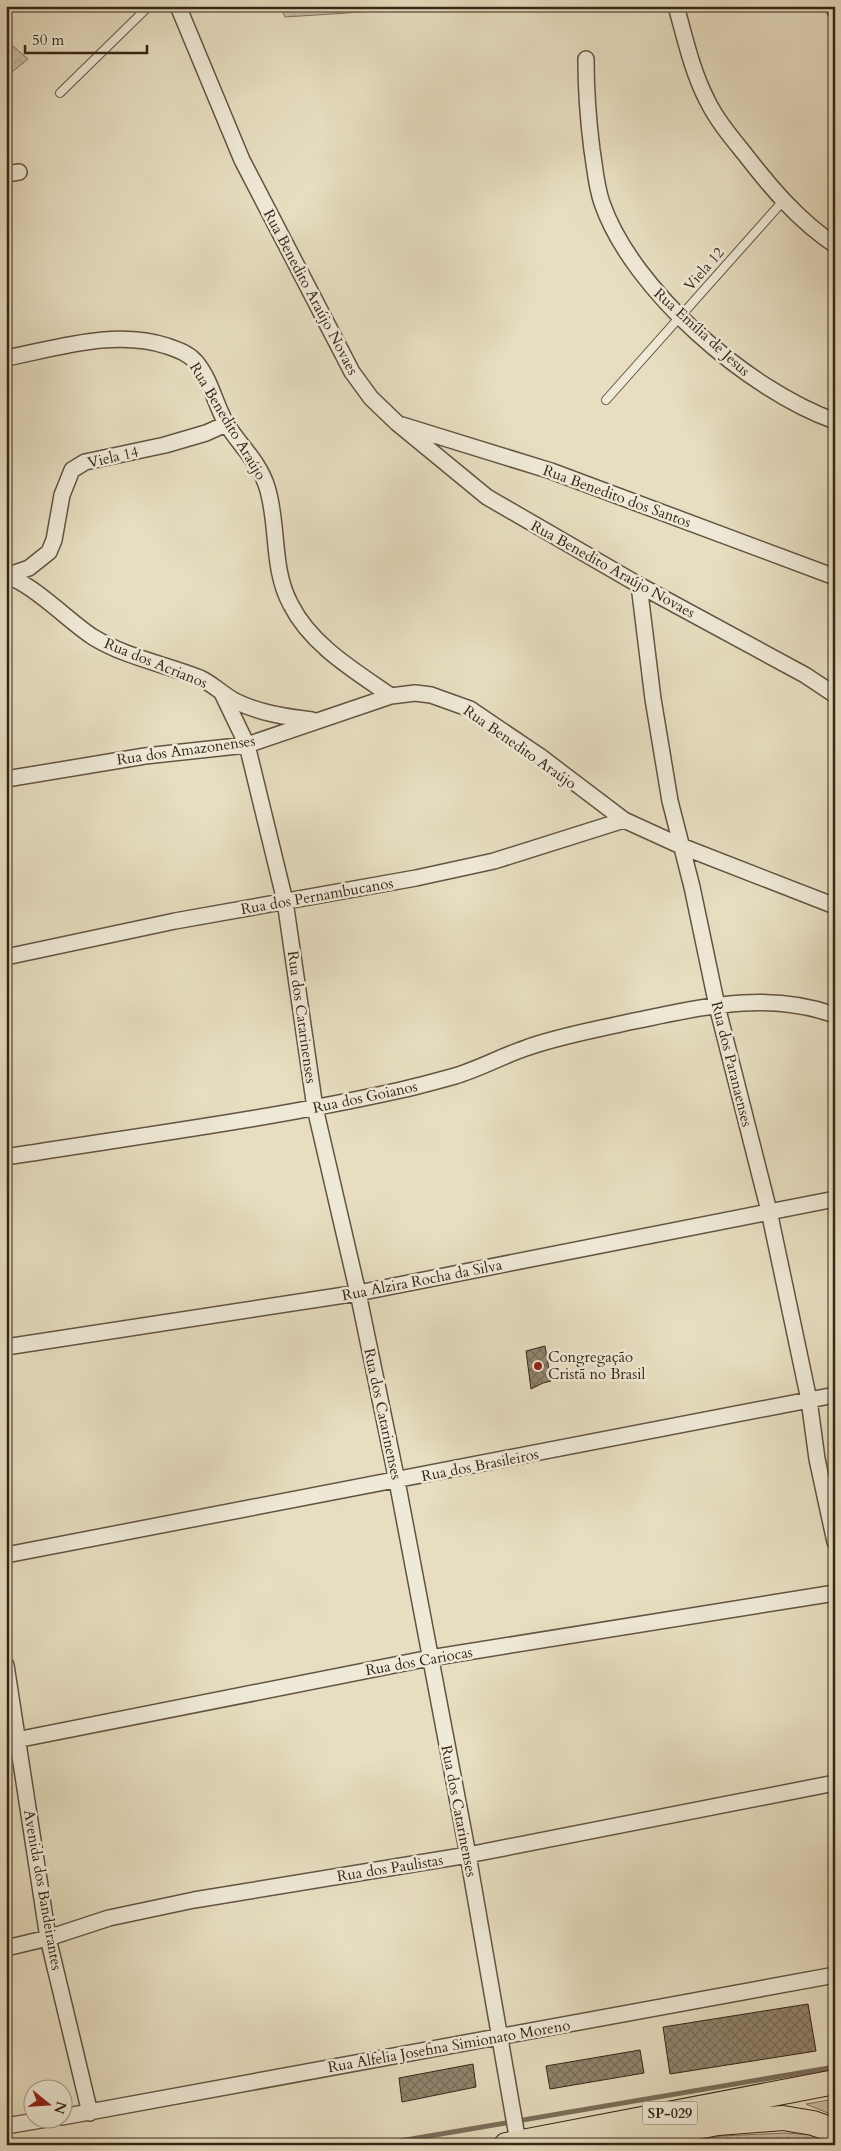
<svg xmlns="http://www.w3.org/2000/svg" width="841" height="2151" viewBox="0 0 841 2151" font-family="Cardo,serif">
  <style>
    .grass { fill: #c9bfa4; stroke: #7f725e }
    .forest { fill: url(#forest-crowns); stroke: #7f725e }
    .park { fill: url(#park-dots); stroke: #7f725e }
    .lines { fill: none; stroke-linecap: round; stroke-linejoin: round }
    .stream { stroke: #7b6f5b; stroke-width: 5 }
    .building { fill: url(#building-cross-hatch); stroke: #352618 }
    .service-casing { stroke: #625442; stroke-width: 10 }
    .minor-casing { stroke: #625442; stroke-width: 18 }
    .trunk-casing { stroke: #352618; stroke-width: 26 }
    .service { stroke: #efead7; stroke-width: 8 }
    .minor { stroke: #efead7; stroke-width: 15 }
    .trunk { stroke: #e7dec1; stroke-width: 24 }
    .poi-dot { fill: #8f2418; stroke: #efead7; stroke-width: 2 }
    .labels { text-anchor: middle; stroke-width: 5; stroke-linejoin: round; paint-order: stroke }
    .shield { fill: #efead7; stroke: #6d6151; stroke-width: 1 }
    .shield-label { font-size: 14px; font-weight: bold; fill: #352618 }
    .street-label { font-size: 15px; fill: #352618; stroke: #efead7 }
    .poi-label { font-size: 15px; fill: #352618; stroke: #efead7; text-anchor: start }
  </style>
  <defs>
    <pattern id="forest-crowns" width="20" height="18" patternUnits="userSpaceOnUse" patternTransform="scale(1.25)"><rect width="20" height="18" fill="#c9bfa4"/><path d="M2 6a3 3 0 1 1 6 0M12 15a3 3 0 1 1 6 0" fill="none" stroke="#ada48c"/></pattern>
    <pattern id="park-dots" width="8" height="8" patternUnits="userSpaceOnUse" patternTransform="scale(1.25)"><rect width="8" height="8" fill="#c9bfa4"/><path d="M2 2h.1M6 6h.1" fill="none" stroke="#ada48c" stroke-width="1.8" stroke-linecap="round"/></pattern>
    <pattern id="building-cross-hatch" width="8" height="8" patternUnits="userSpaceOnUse" patternTransform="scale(1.25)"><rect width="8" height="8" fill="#928670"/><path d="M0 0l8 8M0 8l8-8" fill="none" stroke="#786d5b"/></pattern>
  </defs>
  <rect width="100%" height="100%" fill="#e7dec1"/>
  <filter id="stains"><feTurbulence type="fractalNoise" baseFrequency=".004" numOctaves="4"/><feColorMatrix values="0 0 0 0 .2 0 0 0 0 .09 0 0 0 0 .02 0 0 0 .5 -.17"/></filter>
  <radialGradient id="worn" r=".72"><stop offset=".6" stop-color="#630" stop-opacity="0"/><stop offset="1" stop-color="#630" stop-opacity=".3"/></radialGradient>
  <!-- grass -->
  <path class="grass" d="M835,2099V2116L806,2104Z"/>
  <!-- forest -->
  <path class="forest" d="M280,6H455L285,17Z
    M6,40L28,59L6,77Z"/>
  <!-- park -->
  <path class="park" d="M786,2133L813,2135L835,2141V2145H663L722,2136Z"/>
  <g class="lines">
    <!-- stream -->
    <path class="stream" d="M376,2145L835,2067"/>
  </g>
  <!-- building -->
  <path class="building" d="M545,1346L551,1381L543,1383L531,1389L526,1351Z
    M808,2004L816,2051L670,2074L663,2027Z
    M640,2050L644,2073L550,2089L546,2066Z
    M473,2064L476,2087L402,2102L399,2078Z"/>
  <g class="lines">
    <defs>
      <path id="service" d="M6,10L11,6
        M60,93L149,6
        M606,400L783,201"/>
      <path id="minor" d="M178,6L242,160L352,372L371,398L397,423L487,497L639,585L805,675L835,695
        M676,6C685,38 692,71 707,100C716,119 731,137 744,153C771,188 798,220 835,245
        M832,6L835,10
        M586,59C586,91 588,119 592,150C595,168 596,186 602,203C632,290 748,390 835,421
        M6,174L19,172
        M6,358C58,348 115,329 167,346C178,350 188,353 196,362C211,380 215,404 226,423C239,445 259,461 267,487C279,525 271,569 291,605C311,645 355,671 391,696
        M402,425L551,471L835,577
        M6,576L29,568L49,552L54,540L62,495L72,470L85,462L165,445L206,433L226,424
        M6,577C26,578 72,624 93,637C125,657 165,664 200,678C213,684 222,694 235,701C259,713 286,717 312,720
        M639,585L653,699L670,801L692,887L717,1006L769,1211L809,1400L817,1459L835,1542
        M222,693L247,745L285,901L315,1108L358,1293L397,1481L468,1855L518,2142
        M6,779L145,756L247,745L391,696L415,693L431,695L470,709L541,757L624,820L681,846L835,906
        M6,957L175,921L416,878L494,861L624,820
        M6,1157C138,1136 271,1119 401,1090C419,1086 437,1081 455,1076C479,1069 502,1056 526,1048C559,1036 595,1030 629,1022C700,1008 764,990 835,1015
        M6,1347L358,1293L835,1199
        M6,1555L835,1395
        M6,1665L48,1938L90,2113
        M6,1742L430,1658L835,1593
        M6,1948L48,1938L109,1918L194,1900L468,1855L835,1783
        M62,2117L835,1975
        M6,2126L53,2118"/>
      <path id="trunk" d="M506,2145L835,2082
        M602,2145L718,2123L783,2118L813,2123L835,2131"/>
    </defs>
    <!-- service casing -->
    <use href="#service" class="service-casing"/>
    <!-- minor casing -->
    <use href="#minor" class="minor-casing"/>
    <!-- trunk casing -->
    <use href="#trunk" class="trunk-casing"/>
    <!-- service -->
    <use href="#service" class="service"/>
    <!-- minor -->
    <use href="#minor" class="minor"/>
    <!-- trunk -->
    <use href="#trunk" class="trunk"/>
  </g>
  <!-- markers -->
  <circle class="poi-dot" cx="538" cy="1366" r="5"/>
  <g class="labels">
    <!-- shield labels -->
    <rect class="shield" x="642.5" y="2101.5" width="55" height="23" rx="4"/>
    <g class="shield-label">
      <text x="670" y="2118">SP-029</text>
    </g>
    <!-- street labels -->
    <g class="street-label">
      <text transform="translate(704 269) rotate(-49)" y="5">Viela 12</text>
      <text transform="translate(311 292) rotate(62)" y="5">Rua Benedito Araújo Novaes</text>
      <text transform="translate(702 332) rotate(42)" y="5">Rua Emília de Jesus</text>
      <text transform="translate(228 421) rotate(59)" y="5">Rua Benedito Araújo</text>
      <text transform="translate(113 457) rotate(-13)" y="5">Viela 14</text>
      <text transform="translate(617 496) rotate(20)" y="5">Rua Benedito dos Santos</text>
      <text transform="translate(613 569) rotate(29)" y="5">Rua Benedito Araújo Novaes</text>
      <text transform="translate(156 663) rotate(22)" y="5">Rua dos Acrianos</text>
      <text transform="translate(520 747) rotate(35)" y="5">Rua Benedito Araújo</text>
      <text transform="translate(186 750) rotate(-8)" y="5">Rua dos Amazonenses</text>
      <text transform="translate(317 896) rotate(-10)" y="5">Rua dos Pernambucanos</text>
      <text transform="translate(302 1017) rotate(82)" y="5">Rua dos Catarinenses</text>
      <text transform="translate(732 1064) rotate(76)" y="5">Rua dos Paranaenses</text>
      <text transform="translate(365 1097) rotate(-12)" y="5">Rua dos Goianos</text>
      <text transform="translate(422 1280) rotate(-11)" y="5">Rua Alzira Rocha da Silva</text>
      <text transform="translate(383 1414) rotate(78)" y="5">Rua dos Catarinenses</text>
      <text transform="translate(480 1465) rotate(-11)" y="5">Rua dos Brasileiros</text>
      <text transform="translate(419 1661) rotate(-10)" y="5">Rua dos Cariocas</text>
      <text transform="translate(459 1811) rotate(79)" y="5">Rua dos Catarinenses</text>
      <text transform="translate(390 1868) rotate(-9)" y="5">Rua dos Paulistas</text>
      <text transform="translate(43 1890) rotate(80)" y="5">Avenida dos Bandeirantes</text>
      <text transform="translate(449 2046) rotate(-10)" y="5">Rua Alfelia Josefina Simionato Moreno</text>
    </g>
    <!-- poi labels -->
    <g class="poi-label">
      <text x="548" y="1362">Congregação<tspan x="548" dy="17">Cristã no Brasil</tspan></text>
    </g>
  </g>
  <!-- margin -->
  <rect width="841" height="2151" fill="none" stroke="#e7dec1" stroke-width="25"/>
  <rect x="8" y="8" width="826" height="2136" fill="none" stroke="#352618" stroke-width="2.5"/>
  <rect x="12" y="12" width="816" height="2126" fill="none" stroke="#352618"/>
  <!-- north arrow -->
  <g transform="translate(48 2104) rotate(107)"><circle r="24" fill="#efead7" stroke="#a59c8b"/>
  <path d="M0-4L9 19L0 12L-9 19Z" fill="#8f2418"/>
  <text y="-8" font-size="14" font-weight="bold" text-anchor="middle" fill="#352618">N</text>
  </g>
  <!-- scale -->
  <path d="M25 45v8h122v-8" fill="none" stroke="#352618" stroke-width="2.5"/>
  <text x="32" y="45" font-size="15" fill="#352618" stroke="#efead7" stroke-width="4" paint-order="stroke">50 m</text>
  <rect width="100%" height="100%" filter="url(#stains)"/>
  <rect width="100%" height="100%" fill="url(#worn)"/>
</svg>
